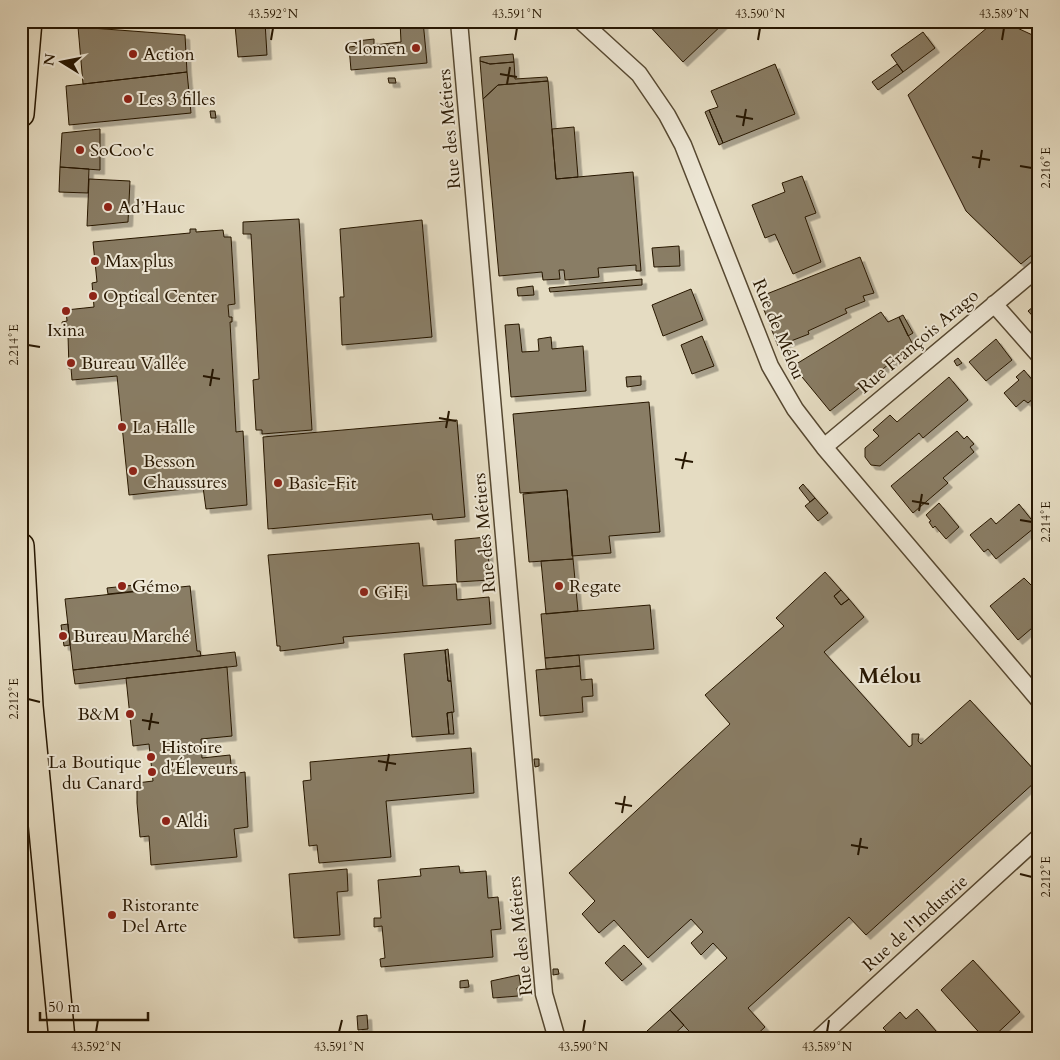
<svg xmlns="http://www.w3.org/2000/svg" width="1060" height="1060" viewBox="0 0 1060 1060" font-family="Cardo,serif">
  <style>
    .building { fill: #897d65; stroke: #261601; filter: url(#shadow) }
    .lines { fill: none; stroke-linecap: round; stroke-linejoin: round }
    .street-casing { stroke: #564831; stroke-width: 19 }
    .primary-casing { stroke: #261601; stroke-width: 28 }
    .street { stroke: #eee8d7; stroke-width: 16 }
    .primary { stroke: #e5dcc2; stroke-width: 25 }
    .ticks { fill: none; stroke: #261601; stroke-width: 2 }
    .poi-dot { fill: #8f2418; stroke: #eee8d7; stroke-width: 2 }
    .labels { text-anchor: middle; stroke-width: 4; stroke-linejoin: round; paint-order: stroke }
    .poi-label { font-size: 18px; fill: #261601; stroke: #eee8d7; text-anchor: start }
    .street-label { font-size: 18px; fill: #261601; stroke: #eee8d7 }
    .district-label { font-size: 22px; font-weight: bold; fill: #261601; stroke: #eee8d7 }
    .neatline { fill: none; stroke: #261601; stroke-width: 2 }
    .ticks-label { font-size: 12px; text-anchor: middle; fill: #261601 }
  </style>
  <defs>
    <filter id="shadow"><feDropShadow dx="4.5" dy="4.5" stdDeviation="0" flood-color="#0004"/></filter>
  </defs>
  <rect width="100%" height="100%" fill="#e5dcc2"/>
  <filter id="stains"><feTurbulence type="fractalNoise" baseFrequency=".004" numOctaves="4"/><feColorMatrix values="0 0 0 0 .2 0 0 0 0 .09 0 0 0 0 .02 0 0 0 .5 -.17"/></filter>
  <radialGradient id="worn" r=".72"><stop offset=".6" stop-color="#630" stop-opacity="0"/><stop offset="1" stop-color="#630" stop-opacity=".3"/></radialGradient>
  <!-- building -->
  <path class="building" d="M400,21H423L427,63L351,70L349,47L357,46V41L374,39V45L401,42Z
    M645,21H726L683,62Z
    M995,21H1002L1039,38V249L1021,264L966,211L908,95Z
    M265,22L267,55L238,57L235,25Z
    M78,27L185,35L187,72L83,84Z
    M923,32L935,48L903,72L891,55Z
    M513,54L514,62L490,64L480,61V57Z
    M480,61L490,64L514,62L515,79L547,77L548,81L498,85L483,99Z
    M775,64L795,114L723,143L709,110L718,107L711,91Z
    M897,64L903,72L878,90L872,82Z
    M187,72L191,113L69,125L66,86Z
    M388,78H395L396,83H389Z
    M548,81L556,179L633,172L641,271H636V265L598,268L599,277L565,280L564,270H559L560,279L543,280L542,272L499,276L483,99L498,85Z
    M709,110L723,143L719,145L705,112Z
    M210,111H215L216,118H211Z
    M574,127L578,177L556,179L552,129Z
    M100,129V170L60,167L62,133Z
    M60,167L89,169L88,193L59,192Z
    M802,176L816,213L805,217L821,262L793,274L775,234L765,238L752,205L785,192L782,183Z
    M89,179L130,181L128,222L87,226Z
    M299,219L312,430L262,434V430H256L253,380L259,379L251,234H243V222Z
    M422,220L432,337L342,345L340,297H344L340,229Z
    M190,229H196V232L223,230L224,237H231L235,304L228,305L229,317H232V322H230L236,432L243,431L247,505L206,509L203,487L129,495L117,376L72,380L71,368L69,369L68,335H64L62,322L67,321L66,310L94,307L92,283L97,282L93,242L190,233Z
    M679,246L680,266L654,267L652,248Z
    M860,257L874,293L863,296L865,301L845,309L847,313L808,331L809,334L778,346L759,297Z
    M642,279V285L550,292L549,288Z
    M533,286L534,295L518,296L517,288Z
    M691,289L703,320L663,336L652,305Z
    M1039,302V323L1028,311Z
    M881,312L888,322L899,317L913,345L830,411L793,366Z
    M903,315L913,333L908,336L899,317Z
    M519,324L522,352L539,351L538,339L551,337L552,349L583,346L586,391L511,397L505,325Z
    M702,336L714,366L692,374L681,345Z
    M996,339L1012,360L986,381L969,362Z
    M958,358L962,363L957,366L954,361Z
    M1024,370L1039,388V394L1028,403L1024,400L1016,407L1004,393L1019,380L1016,377Z
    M641,376V385L627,387L626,377Z
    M949,377L968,400L923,438L919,433L880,466L871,465L865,457V448L879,436L873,430L890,415L897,422Z
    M649,402L660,532L609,536L611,553L572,556L567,490L520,493L513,414Z
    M457,420L465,517L433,520L432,514L268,529L263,437Z
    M957,431L964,439L967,436L974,444L970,447L974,452L943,478L948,483L913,513L891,486Z
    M803,484L815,498L810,502L799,488Z
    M567,490L573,559L529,562L523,494Z
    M815,498L828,513L818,521L805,506Z
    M939,503L959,527L946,539L935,526L933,528L929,522L931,521L926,515Z
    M1019,504L1031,519L1036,515L1039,518V524L996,559L988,549L984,552L970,535L991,518L996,524Z
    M487,537L490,580L457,582L455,540Z
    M419,543L423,586L456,584L457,600L489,597L491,624L343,637L344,643L289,650L280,651V646H277L268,555Z
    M573,559L578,611L546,614L541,561Z
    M825,572L841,590L834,596L841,605L849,599L864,617L824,652L909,747L912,745V734H919L918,741L921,744L970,700L1036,772L1035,782L866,935L849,917L748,1008L765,1027L752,1039H696L670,1010L727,958L713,943L701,955L691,943L703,932L691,919L648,958L614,920L599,933L582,914L595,901L569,873L730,724L705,695L784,626L776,618Z
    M1024,578L1039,593V622L1018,640L990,606Z
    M135,585L136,591L108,594L107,588Z
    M190,586L197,651H200L201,656L73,670L65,599Z
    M841,590L849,599L841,605L834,596Z
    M650,605L654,649L545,658L541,614Z
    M68,624L70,645L64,646L61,625Z
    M448,649L451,681H448L445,650Z
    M445,650L448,681H451L454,712L447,713L449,734L412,737L404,654Z
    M235,652L237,666L75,684L73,670Z
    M579,655L580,666L546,669L545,658Z
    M580,666L581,680L592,679L593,696L582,697L583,712L540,716L536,670Z
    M227,667L232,736L201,739L202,758L230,755L232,774L245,772L248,827L234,829L237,857L151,865L149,836L140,837L137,803V783L153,781L149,744L133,746L126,678Z
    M452,712L454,734H449L447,713Z
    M471,748L474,793L386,801L391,857L319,863L317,845L309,846L303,781L311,780L310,762Z
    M534,759H539V766L535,767Z
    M459,866L460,873L486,871L488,898L498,897L501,929L491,930L493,957L381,967L380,959L385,958L382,926L374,927V918H381L378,880L421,876L420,869Z
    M347,869L348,891L337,892L340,935L294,938L289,874Z
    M624,945L642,964L622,981L605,963Z
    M973,960L1020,1012L991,1039H985L941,990Z
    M553,969H558L559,974L553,975Z
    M519,975L521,988H517L518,996L493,998L491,981Z
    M468,980L469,987L460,988V981Z
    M917,1009L943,1039H884L889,1034L883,1028L900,1012L906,1019Z
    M670,1010L684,1025L669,1039H655L647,1031Z
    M367,1015L368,1029L358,1030L357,1016Z"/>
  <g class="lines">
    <defs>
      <path id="street" d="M459,21L544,994L557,1039
        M581,21L639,74L667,115L683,145L770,366L795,409L824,447L1039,700
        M994,304L1039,355
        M824,447L1039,267
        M818,1039L1039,837"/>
      <path id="primary" d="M21,114L29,21
        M21,546L30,706L62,1039"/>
    </defs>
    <!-- street casing -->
    <use href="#street" class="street-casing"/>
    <!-- primary casing -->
    <use href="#primary" class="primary-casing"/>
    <!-- street -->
    <use href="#street" class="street"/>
    <!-- primary -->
    <use href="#primary" class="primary"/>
  </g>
  <!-- ticks -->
  <path class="ticks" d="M271,40L273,28M515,40L517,28M758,40L760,28M1002,40L1004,28M500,74L517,77M507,84L510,67M736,116L753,119M743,126L746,109M972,157L990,160M1020,166L1032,168M979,168L982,150M28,345L40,347M203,376L220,379M210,386L213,369M439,418L456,421M446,428L449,411M675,459L693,462M682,469L686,452M912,501L929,504M919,511L922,494M1020,520L1032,522M28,699L40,702M142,720L159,723M149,730L152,713M378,761L396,764M386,771L389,754M615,803L632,806M622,813L625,796M851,845L868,848M858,855L861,838M1020,874L1032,877M96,1032L98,1020M339,1032L342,1020M583,1032L585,1020M827,1032L829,1020"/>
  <!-- markers -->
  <g class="poi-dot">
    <circle cx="416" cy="48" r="5"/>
    <circle cx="133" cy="54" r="5"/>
    <circle cx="128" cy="99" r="5"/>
    <circle cx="80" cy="150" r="5"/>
    <circle cx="108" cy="207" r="5"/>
    <circle cx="95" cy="261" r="5"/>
    <circle cx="93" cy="296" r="5"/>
    <circle cx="66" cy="311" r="5"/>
    <circle cx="71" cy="363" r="5"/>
    <circle cx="122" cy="427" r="5"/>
    <circle cx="133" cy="471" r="5"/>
    <circle cx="278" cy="483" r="5"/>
    <circle cx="122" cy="586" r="5"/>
    <circle cx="559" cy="586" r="5"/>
    <circle cx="364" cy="592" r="5"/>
    <circle cx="63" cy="636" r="5"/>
    <circle cx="130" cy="714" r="5"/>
    <circle cx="151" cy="757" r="5"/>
    <circle cx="152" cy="772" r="5"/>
    <circle cx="166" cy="821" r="5"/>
    <circle cx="112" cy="915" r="5"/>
  </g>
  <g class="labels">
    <!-- poi labels -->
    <g class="poi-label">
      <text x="406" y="54" text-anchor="end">Clomen</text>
      <text x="143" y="60">Action</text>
      <text x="138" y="105">Les 3 filles</text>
      <text x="90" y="156">SoCoo'c</text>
      <text x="118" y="213">Ad’Hauc</text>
      <text x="105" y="267">Max plus</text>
      <text x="103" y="302">Optical Center</text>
      <text x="66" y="336" text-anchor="middle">Ixina</text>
      <text x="81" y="369">Bureau Vallée</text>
      <text x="132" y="433">La Halle</text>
      <text x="143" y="467">Besson<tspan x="143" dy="21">Chaussures</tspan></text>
      <text x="288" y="489">Basic-Fit</text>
      <text x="132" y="592">Gémo</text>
      <text x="569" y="592">Regate</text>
      <text x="374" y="598">GiFi</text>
      <text x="73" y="642">Bureau Marché</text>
      <text x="120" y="720" text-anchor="end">B&amp;M</text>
      <text x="161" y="753">Histoire<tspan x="161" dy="21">d'Éleveurs</tspan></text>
      <text x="142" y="768" text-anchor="end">La Boutique<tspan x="142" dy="21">du Canard</tspan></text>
      <text x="176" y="827">Aldi</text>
      <text x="122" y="911">Ristorante<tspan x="122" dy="21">Del Arte</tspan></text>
    </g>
    <!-- street labels -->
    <g class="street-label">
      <text transform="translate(449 129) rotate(-95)" y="6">Rue des Métiers</text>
      <text transform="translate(779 329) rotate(67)" y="6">Rue de Mélou</text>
      <text transform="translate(918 341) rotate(-40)" y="6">Rue François Arago</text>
      <text transform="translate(484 533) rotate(-95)" y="6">Rue des Métiers</text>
      <text transform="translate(915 923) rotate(-42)" y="6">Rue de l'Industrie</text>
      <text transform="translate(520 936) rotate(-96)" y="6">Rue des Métiers</text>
    </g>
    <!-- district labels -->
    <g class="district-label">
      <text x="890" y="683">Mélou</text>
    </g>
  </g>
  <!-- margin -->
  <rect width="1060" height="1060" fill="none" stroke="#e5dcc2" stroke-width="55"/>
  <!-- north arrow -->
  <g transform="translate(62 62) rotate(280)" stroke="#eee8d7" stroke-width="4" paint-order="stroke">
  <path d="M0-4L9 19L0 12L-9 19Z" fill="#261601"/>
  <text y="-8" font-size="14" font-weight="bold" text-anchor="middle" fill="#261601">N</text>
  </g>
  <!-- scale -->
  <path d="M40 1012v8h108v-8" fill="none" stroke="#261601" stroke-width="2.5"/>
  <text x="48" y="1012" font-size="15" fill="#261601" stroke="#eee8d7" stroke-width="4" paint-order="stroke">50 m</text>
  <rect x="28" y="28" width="1004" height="1004" class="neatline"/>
  <g class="ticks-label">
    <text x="273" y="18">43.592°N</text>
    <text x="517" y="18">43.591°N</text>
    <text x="760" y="18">43.590°N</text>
    <text x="1004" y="18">43.589°N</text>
    <text transform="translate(1046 168) rotate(-90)" y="4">2.216°E</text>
    <text transform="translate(14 345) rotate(-90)" y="4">2.214°E</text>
    <text transform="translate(1046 522) rotate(-90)" y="4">2.214°E</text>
    <text transform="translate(14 699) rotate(-90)" y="4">2.212°E</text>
    <text transform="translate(1046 877) rotate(-90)" y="4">2.212°E</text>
    <text x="96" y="1051">43.592°N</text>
    <text x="339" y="1051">43.591°N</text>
    <text x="583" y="1051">43.590°N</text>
    <text x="827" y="1051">43.589°N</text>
  </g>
  <rect width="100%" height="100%" filter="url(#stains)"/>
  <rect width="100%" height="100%" fill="url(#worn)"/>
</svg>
